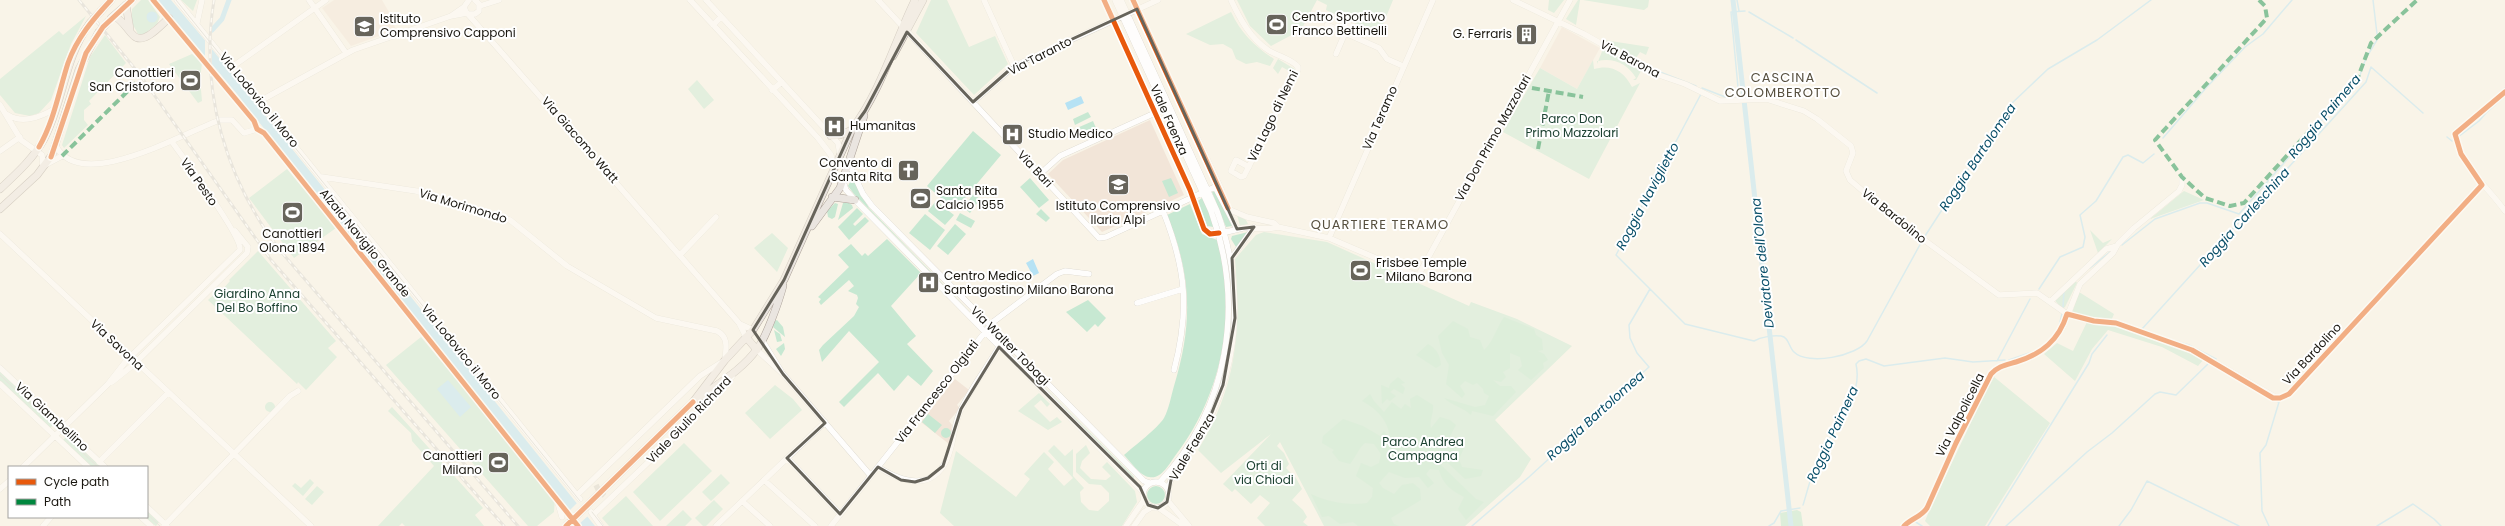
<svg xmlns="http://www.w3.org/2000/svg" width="2505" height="526" viewBox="0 0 2505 526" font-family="Poppins,sans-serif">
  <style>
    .education { fill: #f2e5d8 }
    .green { fill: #c7e8d2 }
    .forest { fill: #bbe6cb }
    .water { fill: #b6e2f4 }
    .pier { fill: #f9f4e8 }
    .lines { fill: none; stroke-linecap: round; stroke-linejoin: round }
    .stream { stroke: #b6e2f4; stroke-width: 1.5 }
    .canal { stroke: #b6e2f4; stroke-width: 5 }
    .minor-tunnel { stroke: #d7d3c7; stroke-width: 5.5; stroke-dasharray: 5.5 3; stroke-linecap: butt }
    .minor-casing { stroke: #d6d2c8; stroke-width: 6 }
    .major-casing { stroke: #aba097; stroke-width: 8 }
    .minor { stroke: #fefdfc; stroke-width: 5.5 }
    .major { stroke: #eae5e0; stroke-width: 7 }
    .tram { stroke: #d4d3cf; stroke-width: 1 }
    .rail-casing { stroke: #d4d3cf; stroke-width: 3 }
    .rail { stroke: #fff; stroke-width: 1.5; stroke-dasharray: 4.5; stroke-linecap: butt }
    .major-bridge-casing { stroke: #aba097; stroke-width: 8; stroke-linecap: butt }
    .major-bridge { stroke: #eae5e0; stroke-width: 7 }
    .quiet { stroke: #00873e; stroke-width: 4; stroke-dasharray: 8 4; stroke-linecap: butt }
    .cycleway-casing { stroke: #fff; stroke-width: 8 }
    .cycleway { stroke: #e8590c; stroke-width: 5 }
    .marked { fill: none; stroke: #67645b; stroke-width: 3; stroke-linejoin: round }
    .labels { text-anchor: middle; stroke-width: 4; stroke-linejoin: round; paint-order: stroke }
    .poi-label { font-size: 12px; fill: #19160f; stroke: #fff; text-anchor: start }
    .street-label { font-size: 12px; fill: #19160f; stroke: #fff }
    .park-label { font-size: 12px; fill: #1c4131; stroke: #fff }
    .neighbourhood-label { font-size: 13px; letter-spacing: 1px; fill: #57503f; stroke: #fff }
    .water-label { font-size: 13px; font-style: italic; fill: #084e68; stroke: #fff }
  </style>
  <rect width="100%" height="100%" fill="#f9f4e8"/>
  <!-- education -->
  <path class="education" d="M334,0H382L389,12L396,30L351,46L322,8Z
    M1562,27L1600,48L1577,89L1540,68Z
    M1150,120L1184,195L1102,232L1048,174L1063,160Z
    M955,379L969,390L957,405L960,408L949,421L952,425L949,444L921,422Z"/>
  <!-- green -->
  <path class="green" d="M141,0H148L160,17L157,24L143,35L138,34L132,23V9Z
    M181,0H197L193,11Z
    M931,0H947L969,47L995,36L1008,64L974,95L916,33Z
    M1237,0H1393L1379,34L1326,10L1327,5L1317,0L1301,30L1271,46L1250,26Z
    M1549,0H1564L1554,13L1548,10Z
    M1578,0H1580L1576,25L1566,19Z
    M1583,0H1649L1648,7L1644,10Z
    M1231,12C1241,33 1254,46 1274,59L1270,66L1257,62L1246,64L1236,59L1232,49L1223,44L1210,45L1186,34Z
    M86,16L71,44L51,100L39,113L30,116L15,113L0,95V79L59,31L63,35Z
    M105,35L126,63L89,101L91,104L84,110V120L88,125L64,148L62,145L90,57Z
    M1604,40L1649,47L1646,55L1640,52L1636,58Z
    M1603,49L1641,71L1636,80H1633L1636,78C1628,64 1614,57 1597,61V64Z
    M192,54L202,63L200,79L202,101L198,103L169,64Z
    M1278,59L1296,70L1288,85L1286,83L1291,72L1282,67L1278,74L1273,68Z
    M1593,60L1594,69C1611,64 1624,71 1632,87L1640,83L1589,179L1503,132L1540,68L1577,89Z
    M697,80L714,100L704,109L688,89Z
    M1088,112L1091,117L1075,125L1073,119Z
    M1093,121L1096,128L1080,136L1077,128Z
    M973,131L1001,155L955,210L927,186Z
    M287,169L336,228L294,258L249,198Z
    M852,178L869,208L978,320L854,194L848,186Z
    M1030,178L1049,200L1039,208L1020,187Z
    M1171,178L1178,193L1169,197L1162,181Z
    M1215,191L1232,226L1226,227L1212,192Z
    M2184,191L2204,200L2150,219Z
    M973,194L980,199L970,213L964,208Z
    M1203,197L1214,227L1207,226L1198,201Z
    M936,201L954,215L945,225L928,211Z
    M847,202L852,205L853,208L838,220L843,203Z
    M835,203L838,204L835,217L832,219L828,217L827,211Z
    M1190,204L1202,234L1217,240C1238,313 1222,395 1175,456C1169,464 1161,480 1149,477C1140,476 1130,461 1124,455C1134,446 1158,428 1164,418C1169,409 1171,396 1174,386C1193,324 1192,275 1167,215Z
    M857,208L863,214L853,224L855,226L865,217L869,221L849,240L838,227Z
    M1041,209L1050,218L1046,222L1036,214Z
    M960,213L975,221L971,228L956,220Z
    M925,214L945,230L930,250L909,233Z
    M1237,215L1246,220L1248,224L1240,226Z
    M955,224L966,234L948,255L937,246Z
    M2090,230L2103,243L2112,239L2098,253Z
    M1248,232V234L1236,247L1231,239L1232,236Z
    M1264,232L1327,242L1469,306L1471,302L1517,319L1572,346L1495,420L1531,459L1520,477L1465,526H1324L1280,442L1277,446L1284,453L1289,464L1286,468L1296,478L1302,489L1292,500L1303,510L1307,517L1303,522L1308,526H1265L1257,518L1270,503L1260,495L1251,504L1235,489L1232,492L1223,484L1271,434L1221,473L1198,450C1237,386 1241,332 1235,259L1256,235Z
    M772,233L788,248L777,272L754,248Z
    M887,239L921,273L891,306L916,336L907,344L933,371L921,386L908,375L894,391L878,373L844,407L839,402L879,362L849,331L822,362L819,350L823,345L854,316L859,307L856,304L858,298L857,295L848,291L854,286L849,280L821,305L819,302L821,299L818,297L849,267L838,255L851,244L862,256L865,253L868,256Z
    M258,251L336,341L328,348L337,357L306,390L298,382L297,384L208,300L220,289L222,290L230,281L229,280Z
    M2075,280L2077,283L2065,307L2062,309L2054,299Z
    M2079,292L2114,314L2111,321L2099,320L2072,313Z
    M1088,300L1106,318L1098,327L1095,324L1087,332L1066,312Z
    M777,320L783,327L785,337L773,327L775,321Z
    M2087,322C2128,324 2168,341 2204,359L2198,366L2162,347L2108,330L2092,349L2075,381L2044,354L2057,343L2073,351Z
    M774,330L780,334L782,341L777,342Z
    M421,337L555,498L554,512L537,526H528L386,365Z
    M997,339L1134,477V478Z
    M784,343L785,349L781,356L776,349Z
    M0,371L55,423L50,428L0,381Z
    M1993,376L2050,423L1985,526H1930L1925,521L1930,509Z
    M775,385L793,399L802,410L770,439L745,413Z
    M1039,393L1050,404L1047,407L1041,400L1034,406L1050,422L1057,417L1062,422L1048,430L1018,411Z
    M265 407a5 5 0 1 1 10 0a5 5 0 1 1-10 0Z
    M392,407L483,508L475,515L484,526H405L402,523L399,526H378L434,466L412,441L411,433L388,411Z
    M928,414L942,425L935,433L922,422Z
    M941 433a5 5 0 1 1 10 0a5 5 0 1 1-10 0Z
    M68,435L101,467H91L63,440Z
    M684,443L712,471L660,521L633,492Z
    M1054,445L1065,456L1073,449V476L1084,488L1080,492L1081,502L1089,510L1098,511L1109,501V493L1101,485L1089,484L1076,472V454L1086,445L1090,453L1082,461L1080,468L1091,479L1106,480L1111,476L1102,467L1107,462L1135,491L1137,502L1122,526H954L940,513L956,451L1016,497L1030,479L1024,474L1044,452L1054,462L1048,469L1064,486L1073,478L1048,451Z
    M721,474L730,483L711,501L702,492Z
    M310,479L314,483L303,496L292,486L295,483L301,488Z
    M1147 495a9 9 0 1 1 18 0a9 9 0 1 1-18 0Z
    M317,486L324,492L312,505L305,499Z
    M626,496L653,526H609L602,518Z
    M714,500L723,509L706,526H703L695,518Z
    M683,510L692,519L685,526H666Z
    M147,511L159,522L156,526L144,517H147Z"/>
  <!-- forest -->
  <path class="forest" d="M1504,317L1534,329L1536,335L1542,339L1543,350L1538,351L1544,354L1548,360L1543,363L1544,368L1531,380L1518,370L1522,366L1520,357L1510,353V368L1503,372L1506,377L1501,382L1493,380L1500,386H1511L1516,392L1493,416L1472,411L1471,415C1462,407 1453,406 1444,398L1475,407L1485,405L1489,396L1484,393L1483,389L1477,383L1473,385L1465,381L1460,386L1465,394L1462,398L1446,384L1449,365L1442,353L1438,336L1453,321L1468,329L1470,337L1480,340L1484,350C1493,342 1497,327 1504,317Z
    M1428,344C1437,349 1440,355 1441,365L1436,368L1416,355Z
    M1398,377L1405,383L1401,384L1405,388L1403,394L1394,389L1390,392L1396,396L1390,401L1387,399L1382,404L1381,385L1389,388L1390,384Z
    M1370,394L1374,401L1384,412L1392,402L1401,409L1405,404L1411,408L1410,399L1417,395L1433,405C1434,414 1429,420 1431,428L1440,417L1450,420L1456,425L1449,438L1459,441L1464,448L1459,459L1462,467L1483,470L1481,476L1465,479L1448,463H1439L1476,499L1484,502L1466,520L1458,509L1464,497C1451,490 1443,485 1439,470L1430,469L1426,474L1434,483L1428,488L1419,477L1405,478L1389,472L1379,483L1383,488L1394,494L1402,485L1413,483L1420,489L1421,500L1391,518L1394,524L1399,526H1358L1353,522L1340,524L1329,516L1322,517L1311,494C1328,502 1349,506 1367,503L1372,497L1373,488L1356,476L1361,463L1371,467L1379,463L1381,454L1374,444L1365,443C1358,449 1356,457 1350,464L1339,461L1332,452L1334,450L1322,443L1323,436L1343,419L1363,426L1380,436L1384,431L1390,439C1389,421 1377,409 1362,401Z
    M1797,510L1801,512L1803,526H1781L1780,513Z"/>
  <!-- water -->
  <path class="water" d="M158,0H171L203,38L595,526H581L427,336L237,94Z
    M146.5 17a5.5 5.5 0 1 1 11 0a5.5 5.5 0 1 1-11 0Z
    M1081,96L1084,103L1068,110L1065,103Z
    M1033,259L1039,273L1033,276L1026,263Z
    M448,380L471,407L460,417L437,389Z"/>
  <!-- pier -->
  <path class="pier" d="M205,38L212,46V67L205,59Z
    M578,502L589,515L578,525L568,512Z"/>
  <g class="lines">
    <!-- stream -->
    <path class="stream" d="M1737,0L1739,11
      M2373,0L2377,34
      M1749,12L1793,38
      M1796,40L1877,93
      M1655,70L1696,86
      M1702,88L1728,98
      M1701,94L1616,255L1685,324L1754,341C1761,337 1773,335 1781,336C1789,337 1789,348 1794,352C1808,366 1857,356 1867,341L1922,241
      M2497,95L2505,88
      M1739,98L1731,12L1745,11
      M2447,137L2452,141
      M2458,137L2479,121L2486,113L2505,96
      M2163,138L2206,88L2245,47L2263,34L2292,0
      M1925,236L2010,105L2048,69L2097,40L2151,0
      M2122,245L2155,219L2200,203H2207L2239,214L2359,78L2366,58L2377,40
      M2090,268L2110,252
      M2039,289L2060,257L2083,247L2085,237L2080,215L2096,201L2123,157L2128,155L2143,163L2154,154
      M2063,307L2064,291
      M2058,330L2062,314
      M2155,334L2142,329L2366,82L2371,67L2423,113
      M2168,339L2189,345L2216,359
      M2009,360L2035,351
      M1997,361L2030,299
      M2247,385L2269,399L2279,402L2266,445L2260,453L2262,511L2269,526
      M1803,505C1804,503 1809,483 1812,476C1816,467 1819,457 1824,448C1838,423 1863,395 1856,364L1859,361L1866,359L1884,366L1945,358L1973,362L2005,360
      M1914,521L1922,526
      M1472,526L1529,477L1649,367L1637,353L1630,338L1629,325L1650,289
      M1769,526L1774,523L1781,511L1800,508
      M1988,526L2089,363L2092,354L2107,335
      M2006,526L2087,452L2112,433L2155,394L2160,392L2176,395L2209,363L2244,384
      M2119,526L2131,510L2147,481L2239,526
      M2377,526L2413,504L2434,519L2441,526"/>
    <!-- canal -->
    <path class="canal" d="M1733,0L1791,526
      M212,30L222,19L229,0"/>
    <!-- minor-tunnel -->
    <path class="minor-tunnel" d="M596,485L599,491L606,497"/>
    <defs>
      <path id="minor" d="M153,0L254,121L257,129L264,133L566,512
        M177,0L580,499
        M309,0L346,53
        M690,0L818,138L831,155L834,168
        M706,0L838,143L840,155
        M878,0L1099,238L1106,237L1215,187L1237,229
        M984,0L1014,66
        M1104,0L1190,190L1206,231C1214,237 1233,230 1243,228C1254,227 1268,231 1278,227
        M1115,0L1211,211C1245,305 1229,408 1160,482
        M1121,0L1217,211C1243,282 1241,359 1206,426C1196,445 1183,462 1171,480L1168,489
        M1133,0L1222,191
        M1231,0C1240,19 1250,38 1268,50C1277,56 1292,59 1298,67V70L1244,176L1241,177L1231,171L1236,160L1249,167
        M1513,0L1584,34L1653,73L1685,84L1720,101L1766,99L1804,111L1817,119L1851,146L1853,153L1846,171L1850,180L1897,220L1999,295L2037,293L2067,314L2094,321L2116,323L2183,347L2211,360L2277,398L2289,394L2482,185
        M480,6L499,0
        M464,7L466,12L739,323L746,337
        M470,14H475L479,11V4L475,0
        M451,16L464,7L469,0
        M197,23L202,0
        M713,25L721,17
        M1327,25L1379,48L1387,59L1403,66
        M1336,54L1349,24
        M232,67L326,0
        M772,90L782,82
        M2505,92L2455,134V137C2463,168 2487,186 2505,211
        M260,101L353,50L451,16L467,13
        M973,102L1014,66L1158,0
        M0,105L21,140L42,155L43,166
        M8,115C22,124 41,117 54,109
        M56,146C81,194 185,132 220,120H232L244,133L257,129
        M0,151L20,137
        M849,164L863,194L872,206L1144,481L1150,483
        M45,165L62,156
        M1040,174L1060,156L1155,113
        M322,177L416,191L510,220L567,266L656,318L717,331C729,337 726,349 725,360L700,376L577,495
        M843,181L846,190L855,200L1143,492
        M1228,209L1247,217L1274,223L1278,227L1329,238L1418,276L1570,0
        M1163,211C1186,269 1190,309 1174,370
        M0,234L311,526
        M1329,238L1433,0
        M680,255L716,217
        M1231,259L1254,227
        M2051,301L2106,249L2117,246
        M1137,303L1183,289
        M740,324L753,330
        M762,340L781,371
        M757,350L783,374L871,476
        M0,368L105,467
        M112,382L132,366L247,253L248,247L235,231
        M0,384L88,467
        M787,458L840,514
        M99,462L168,393
        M23,467L108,384L126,361L240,250C242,237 183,157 172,142
        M878,467C902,482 932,492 947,459C954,444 953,427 960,412C970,389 986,369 999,347
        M764,480L815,526
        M1143 495a13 13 0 1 1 26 0a13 13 0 1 1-26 0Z
        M0,489L9,481
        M742,501L770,526
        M1168,501L1189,526
        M558,503L562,517
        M147,507L167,526
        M1159,508L1184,526
        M591,512L601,526
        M593,515L682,430L732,377
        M141,517L151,526
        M577,525L578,526
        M43,526L51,517
        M164,526L290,396L298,391
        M716,526L825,422
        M831,526L993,322L1057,274L1065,271L1089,274
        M1126,526L1144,500
        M1134,526L1144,512L1152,507
        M1904,526C1912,518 1921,517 1927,508L1970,414L1995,369L2032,357L2054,340L2063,327L2080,284L2113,253L2118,244L2134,228L2179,191L2182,185V177"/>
      <path id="major" d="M126,5L130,29
        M101,11L111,0
        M114,16C124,21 126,29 134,36C144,45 161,25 169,18
        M111,18L132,0
        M893,56L923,0
        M831,136L840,135L852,130
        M0,189C16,174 33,159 44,139C64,101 64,58 90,23
        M832,197L855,200
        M0,209L37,175L52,155L79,69L98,33
        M812,226L840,188L864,116
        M746,337L757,350
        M700,397C719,383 743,369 757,349C766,338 779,301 783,286
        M693,402L725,360L753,330L784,280L852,129C881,91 894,43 915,0"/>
    </defs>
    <!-- minor casing -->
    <use href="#minor" class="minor-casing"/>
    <!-- major casing -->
    <use href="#major" class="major-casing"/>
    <!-- minor -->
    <use href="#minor" class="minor"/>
    <!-- major -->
    <use href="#major" class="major"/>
    <!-- tram -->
    <path class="tram" d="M176,0L580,501
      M0,375L98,467
      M592,512L603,526
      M147,514L160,526"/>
    <defs>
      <path id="rail" d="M79,0L140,75L271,260L504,526
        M214,0C199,91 226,182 283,254L518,526"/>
    </defs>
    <!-- rail casing -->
    <use href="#rail" class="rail-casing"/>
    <!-- rail -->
    <use href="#rail" class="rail"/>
    <defs>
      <path id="major-bridge" d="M90,23L101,11
        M98,33L109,21
        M566,526L693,402"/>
    </defs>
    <!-- major-bridge casing -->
    <use href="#major-bridge" class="major-bridge-casing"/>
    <!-- major-bridge -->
    <use href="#major-bridge" class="major-bridge"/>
    <!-- quiet -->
    <path class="quiet" d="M2259,0L2265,6L2267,18L2155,140L2182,177L2205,198L2230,206L2244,203L2358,77L2371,43L2417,0
      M1532,88L1583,97
      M1538,149L1549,91
      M62,156L137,82"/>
    <defs>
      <path id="cycleway" d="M153,0L254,121L257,129L264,133L578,526
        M1104,0L1190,190L1204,229L1210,234L1219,233
        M1133,0L1228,208
        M39,147C54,121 59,91 68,63C77,38 93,19 111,0
        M51,157L86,53L103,27L132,0
        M566,526L693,402
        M1904,526C1912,518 1921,517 1927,508L1956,443L1991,374C1998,366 2006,365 2016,362C2042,354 2059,340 2067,314L2094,321L2116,323L2192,350L2273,398H2280L2289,394L2482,185L2461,154L2455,134L2505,92"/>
    </defs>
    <!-- cycleway casing -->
    <use href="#cycleway" class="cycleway-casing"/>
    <!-- cycleway -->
    <use href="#cycleway" class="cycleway"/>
  </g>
  <!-- marked area -->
  <path d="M0 0H2505V526H0ZM1137,9L1237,229L1254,227L1232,258L1235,318L1223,385L1206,427L1171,480L1167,502L1158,508L1148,505L1140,487L999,347L961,409L943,466L928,478L915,482L901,480L878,467L840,514L787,458L825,423L783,374L753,330L784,280L852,129L865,111L907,32L973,102L1014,66Z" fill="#f9f4e8" fill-opacity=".55" fill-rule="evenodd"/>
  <path class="marked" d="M1137,9L1237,229L1254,227L1232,258L1235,318L1223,385L1206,427L1171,480L1167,502L1158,508L1148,505L1140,487L999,347L961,409L943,466L928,478L915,482L901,480L878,467L840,514L787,458L825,423L783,374L753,330L784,280L852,129L865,111L907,32L973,102L1014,66Z"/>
  <!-- icons -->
  <defs>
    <symbol id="stadium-square" viewBox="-11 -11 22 22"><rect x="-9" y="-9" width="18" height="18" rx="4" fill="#67645b" stroke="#fff"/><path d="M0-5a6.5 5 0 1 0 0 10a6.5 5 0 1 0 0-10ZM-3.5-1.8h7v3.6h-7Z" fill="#fff"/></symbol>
    <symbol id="school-square" viewBox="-11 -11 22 22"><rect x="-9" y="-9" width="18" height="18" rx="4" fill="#67645b" stroke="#fff"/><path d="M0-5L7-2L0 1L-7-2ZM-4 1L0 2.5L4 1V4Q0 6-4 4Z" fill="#fff"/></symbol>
    <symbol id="building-square" viewBox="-11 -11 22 22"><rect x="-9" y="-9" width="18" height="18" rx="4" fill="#67645b" stroke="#fff"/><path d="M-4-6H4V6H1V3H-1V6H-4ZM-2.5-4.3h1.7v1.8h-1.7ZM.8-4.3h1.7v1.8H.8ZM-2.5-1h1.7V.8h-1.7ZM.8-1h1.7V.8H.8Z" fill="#fff"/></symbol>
    <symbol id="hospital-square" viewBox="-11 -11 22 22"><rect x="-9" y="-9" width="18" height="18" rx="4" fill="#67645b" stroke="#fff"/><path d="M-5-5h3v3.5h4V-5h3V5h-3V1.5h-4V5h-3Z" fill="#fff"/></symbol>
    <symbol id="church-square" viewBox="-11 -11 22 22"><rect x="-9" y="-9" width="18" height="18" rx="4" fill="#67645b" stroke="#fff"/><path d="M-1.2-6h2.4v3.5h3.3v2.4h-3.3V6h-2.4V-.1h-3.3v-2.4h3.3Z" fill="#fff"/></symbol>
  </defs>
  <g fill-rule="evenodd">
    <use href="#stadium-square" x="1264" y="12" width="25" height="25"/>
    <use href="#school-square" x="352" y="14" width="25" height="25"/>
    <use href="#building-square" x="1514" y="22" width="25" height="25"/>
    <use href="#stadium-square" x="178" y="68" width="25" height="25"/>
    <use href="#hospital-square" x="822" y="114" width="25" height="25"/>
    <use href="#hospital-square" x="1000" y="122" width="25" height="25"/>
    <use href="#church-square" x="896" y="158" width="25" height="25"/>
    <use href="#school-square" x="1106" y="172" width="25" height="25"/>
    <use href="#stadium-square" x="908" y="186" width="25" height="25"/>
    <use href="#stadium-square" x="280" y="200" width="25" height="25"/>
    <use href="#stadium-square" x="1348" y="258" width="25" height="25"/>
    <use href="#hospital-square" x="916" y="270" width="25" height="25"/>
    <use href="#stadium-square" x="486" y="450" width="25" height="25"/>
  </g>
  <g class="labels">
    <!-- poi labels -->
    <g class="poi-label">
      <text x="1292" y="21">Centro Sportivo<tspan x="1292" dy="14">Franco Bettinelli</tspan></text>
      <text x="380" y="23">Istituto<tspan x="380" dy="14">Comprensivo Capponi</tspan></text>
      <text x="1512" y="38" text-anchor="end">G. Ferraris</text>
      <text x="174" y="77" text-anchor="end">Canottieri<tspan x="174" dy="14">San Cristoforo</tspan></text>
      <text x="850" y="130">Humanitas</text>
      <text x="1028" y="138">Studio Medico</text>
      <text x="892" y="167" text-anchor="end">Convento di<tspan x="892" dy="14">Santa Rita</tspan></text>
      <text x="936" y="195">Santa Rita<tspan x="936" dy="14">Calcio 1955</tspan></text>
      <text x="1118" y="210" text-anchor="middle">Istituto Comprensivo<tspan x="1118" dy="14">Ilaria Alpi</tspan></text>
      <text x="292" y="238" text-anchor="middle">Canottieri<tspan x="292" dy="14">Olona 1894</tspan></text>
      <text x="1376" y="267">Frisbee Temple<tspan x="1376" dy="14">- Milano Barona</tspan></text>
      <text x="944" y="280">Centro Medico<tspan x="944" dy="14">Santagostino Milano Barona</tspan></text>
      <text x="482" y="460" text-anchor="end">Canottieri<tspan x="482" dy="14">Milano</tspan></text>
    </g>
    <!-- street labels -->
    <g class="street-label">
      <text transform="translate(1040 56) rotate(-27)" y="4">Via Taranto</text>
      <text transform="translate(1630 59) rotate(28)" y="4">Via Barona</text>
      <text transform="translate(259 100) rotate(51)" y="4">Via Lodovico il Moro</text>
      <text transform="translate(1273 116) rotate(-64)" y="4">Via Lago di Nemi</text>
      <text transform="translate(1380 118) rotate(-66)" y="4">Via Teramo</text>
      <text transform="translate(1169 120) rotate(66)" y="4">Viale Faenza</text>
      <text transform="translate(1493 138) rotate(-61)" y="4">Via Don Primo Mazzolari</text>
      <text transform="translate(580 140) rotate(49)" y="4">Via Giacomo Watt</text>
      <text transform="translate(1035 169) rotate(47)" y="4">Via Bari</text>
      <text transform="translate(199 182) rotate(55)" y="4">Via Pesto</text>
      <text transform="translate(463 206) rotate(17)" y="4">Via Morimondo</text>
      <text transform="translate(1894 216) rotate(39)" y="4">Via Bardolino</text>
      <text transform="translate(365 243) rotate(51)" y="4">Alzaia Naviglio Grande</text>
      <text transform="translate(117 345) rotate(43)" y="4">Via Savona</text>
      <text transform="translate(1010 346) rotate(45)" y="4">Via Walter Tobagi</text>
      <text transform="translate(461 352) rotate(51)" y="4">Via Lodovico il Moro</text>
      <text transform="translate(2312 354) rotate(-47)" y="4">Via Bardolino</text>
      <text transform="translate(937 392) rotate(-52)" y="4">Via Francesco Olgiati</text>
      <text transform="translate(1960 415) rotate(-63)" y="4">Via Valpolicella</text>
      <text transform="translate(52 417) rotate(43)" y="4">Via Giambellino</text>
      <text transform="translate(689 420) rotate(-46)" y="4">Viale Giulio Richard</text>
      <text transform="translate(1192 447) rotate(-59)" y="4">Viale Faenza</text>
    </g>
    <!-- park labels -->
    <g class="park-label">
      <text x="1572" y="123">Parco Don<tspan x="1572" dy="14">Primo Mazzolari</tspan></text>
      <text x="257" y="298">Giardino Anna<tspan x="257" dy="14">Del Bo Boffino</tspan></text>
      <text x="1423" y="446">Parco Andrea<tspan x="1423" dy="14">Campagna</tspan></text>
      <text x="1264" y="470">Orti di<tspan x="1264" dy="14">via Chiodi</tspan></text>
    </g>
    <!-- neighbourhood labels -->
    <g class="neighbourhood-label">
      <text x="1783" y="82">CASCINA<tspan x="1783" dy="15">COLOMBEROTTO</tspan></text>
      <text x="1380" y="229">QUARTIERE TERAMO</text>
    </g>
    <!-- water labels -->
    <g class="water-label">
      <text transform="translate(2324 116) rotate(-50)" y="5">Roggia Paimera</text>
      <text transform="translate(1977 157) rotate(-56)" y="5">Roggia Bartolomea</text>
      <text transform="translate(1647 196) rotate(-62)" y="5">Roggia Naviglietto</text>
      <text transform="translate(2244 217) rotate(-48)" y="5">Roggia Carleschina</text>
      <text transform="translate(1762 263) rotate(-96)" y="5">Deviatore dell'Olona</text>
      <text transform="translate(1595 415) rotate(-42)" y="5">Roggia Bartolomea</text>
      <text transform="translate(1832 434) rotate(-65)" y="5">Roggia Paimera</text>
    </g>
  </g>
  <!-- legend -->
  <rect x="8" y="466" width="140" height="52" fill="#ffffff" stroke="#a3a29f"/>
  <rect x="16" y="479" width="20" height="6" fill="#e8590c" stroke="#a3a29f"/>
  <text x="44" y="486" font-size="12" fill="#19160f">Cycle path</text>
  <rect x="16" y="499" width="20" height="6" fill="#00873e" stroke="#a3a29f"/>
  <text x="44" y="506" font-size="12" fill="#19160f">Path</text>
</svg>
